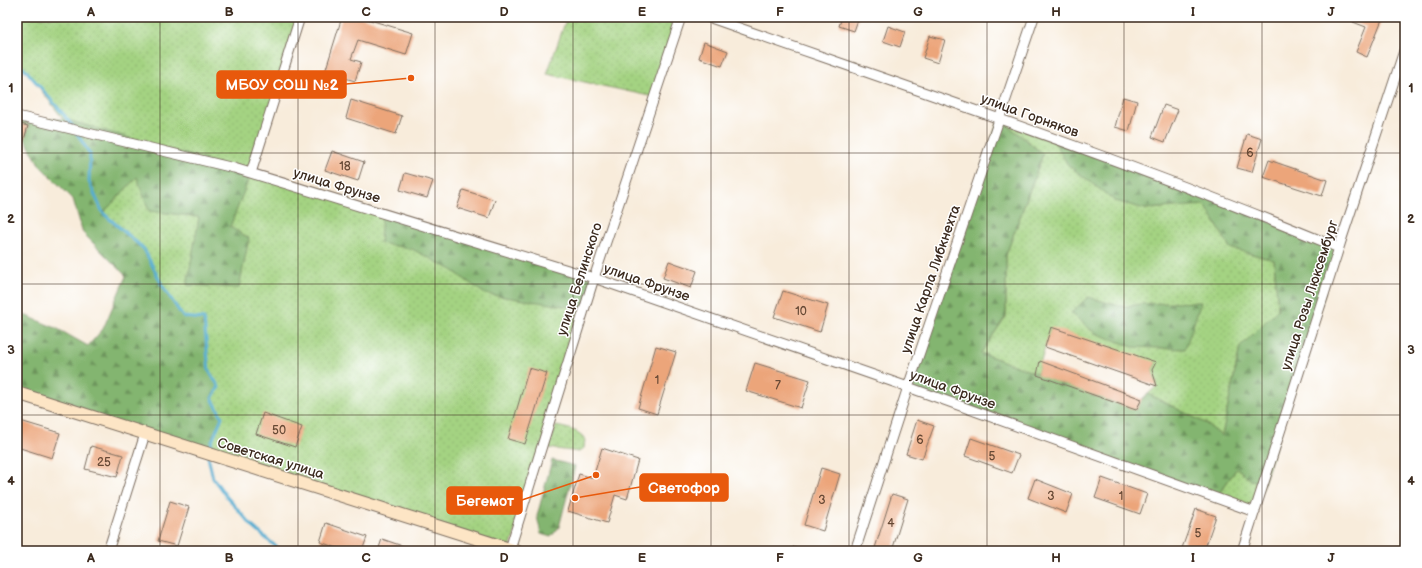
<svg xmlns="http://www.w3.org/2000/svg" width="1422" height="568" viewBox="0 0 1422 568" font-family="'Balsamiq Sans',sans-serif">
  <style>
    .grass { fill: url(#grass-dots); stroke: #707e50 }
    .forest { fill: url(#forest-firs); stroke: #5f7047 }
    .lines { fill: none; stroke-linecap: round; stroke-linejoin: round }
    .stream { stroke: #54add1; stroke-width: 3 }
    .building { fill: #eca57a }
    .street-casing { stroke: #7d6e60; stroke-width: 11 }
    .secondary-casing { stroke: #7d6e60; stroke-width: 14 }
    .street { stroke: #fff; stroke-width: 9 }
    .secondary { stroke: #fde5c5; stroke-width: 12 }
    .grid { fill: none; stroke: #3b2a1e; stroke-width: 1; stroke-opacity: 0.55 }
    .labels { text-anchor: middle; stroke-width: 3; stroke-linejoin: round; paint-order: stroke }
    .number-label { font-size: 12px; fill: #674935 }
    .street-label { font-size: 14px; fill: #3b2a1e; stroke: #fff }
    .leader { fill: none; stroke: #e8590c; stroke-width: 1.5 }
    .callout-dot { fill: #e8590c; stroke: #fff; stroke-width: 1.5 }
    .callout { fill: #e8590c; stroke: #e8590c; stroke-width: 1.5 }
    .callout-label { font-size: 15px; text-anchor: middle; font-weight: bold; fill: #fff }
    .neatline { fill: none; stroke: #3b2a1e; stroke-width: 1.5 }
    .grid-label { font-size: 13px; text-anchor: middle; font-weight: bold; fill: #3b2a1e }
  </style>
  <defs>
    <pattern id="grass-dots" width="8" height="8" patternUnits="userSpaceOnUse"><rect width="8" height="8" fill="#a4d382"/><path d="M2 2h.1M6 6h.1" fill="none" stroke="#8eb570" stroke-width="1.8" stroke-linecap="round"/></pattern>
    <pattern id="forest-firs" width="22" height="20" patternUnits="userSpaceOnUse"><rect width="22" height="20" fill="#83b570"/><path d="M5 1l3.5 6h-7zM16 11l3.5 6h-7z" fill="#6c935b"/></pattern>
  </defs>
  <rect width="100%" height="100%" fill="#fff"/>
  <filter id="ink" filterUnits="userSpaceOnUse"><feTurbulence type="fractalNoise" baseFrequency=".025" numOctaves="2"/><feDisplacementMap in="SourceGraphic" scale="8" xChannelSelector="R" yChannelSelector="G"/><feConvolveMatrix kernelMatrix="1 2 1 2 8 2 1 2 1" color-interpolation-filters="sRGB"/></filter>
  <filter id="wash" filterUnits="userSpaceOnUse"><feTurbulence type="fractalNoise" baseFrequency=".012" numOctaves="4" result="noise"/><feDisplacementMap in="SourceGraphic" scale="16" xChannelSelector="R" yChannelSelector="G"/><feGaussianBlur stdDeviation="0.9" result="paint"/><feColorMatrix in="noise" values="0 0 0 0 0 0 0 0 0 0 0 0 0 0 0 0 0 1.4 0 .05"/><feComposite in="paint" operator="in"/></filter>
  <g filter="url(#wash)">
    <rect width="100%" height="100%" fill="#f8ecdb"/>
    <!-- grass -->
    <path class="grass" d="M17,17H300L251,173L594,278L510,549L207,454L222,417L212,398L219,387L209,371L206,346L183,317L162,285L144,249L103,213L90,154L24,68L17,65Z
      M567,17H681L654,97L547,74Z
      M999,118L1052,138L1145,209L1205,204L1230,248L1274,260L1278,309L1240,347L1222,436L1205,423L1148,394L1157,386L1152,370L1156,363L1051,328L1037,374L981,353L1006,316V255L1043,154Z
      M556,426C566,428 579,430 585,439L584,448L579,452L549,448Z
      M1237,468L1251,480L1264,483L1255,512L1216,498Z"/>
    <!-- forest -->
    <path class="forest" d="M999,118L1043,154L1006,255V316L981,353L1136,410L1142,399L1148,394L1205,423L1222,436L1240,347L1278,309L1274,260L1230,248L1205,205L1145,209L1115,201L1068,165L1052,138L1339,248L1264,483L1251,480L1237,468L1216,498L908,387Z
      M17,119H64L251,173L230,227L249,238L239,288L187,285L199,217L149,211L137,177L103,213L144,249L162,285L183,317L204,319L209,371L219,387L212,398L222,417L207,454L17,393V312L56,328L88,346L103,329L126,276L83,233L73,199L40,166L25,139L28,127L17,122Z
      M382,213L594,278L584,309L485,294L452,270L412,249L380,243Z
      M1088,297L1123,307L1141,304L1201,302L1185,349L1133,347L1095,333L1071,313Z
      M552,460L575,466L559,527L551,537L541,534L537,516Z"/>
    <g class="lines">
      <!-- stream -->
      <path class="stream" d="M17,65L24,68L64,115L73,127
        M76,132L90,154L89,182L103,213L144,249L162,285L183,317L204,319L209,371L219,387L212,398L222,417L208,451
        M208,457L213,478L226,496L253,527L281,551"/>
    </g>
    <g id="blocks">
      <!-- building -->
      <path class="building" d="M342,17H360L413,33L406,55L358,40L351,59L361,62L355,81L325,72Z
        M842,17H859L854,31L839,26Z
        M1355,17H1383L1367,57L1356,52L1366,27L1353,22Z
        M888,26L905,32L900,47L883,41Z
        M930,36L945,40L938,63L923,58Z
        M704,42L728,51L722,66L699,58Z
        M1123,97L1137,101L1129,131L1115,127Z
        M351,100L402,116L396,134L346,118Z
        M1164,105L1178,110L1165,142L1152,137Z
        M17,123L28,126L21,150L17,149Z
        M1247,134L1262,139L1252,172L1237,168Z
        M332,151L364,162L358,181L325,170Z
        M1269,160L1327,180L1322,196L1263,177Z
        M405,173L433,181L427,198L400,190Z
        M463,190L495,200L489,218L457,208Z
        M669,261L697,271L691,288L663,278Z
        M783,291L828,305L820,332L774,317Z
        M1051,327L1156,362L1152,370L1157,386L1045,347Z
        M656,346L676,352L657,414L638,408Z
        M1040,361L1142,399L1136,410L1037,375Z
        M755,363L810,380L801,408L746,391Z
        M529,368L547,373L525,444L508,439Z
        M263,413L302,427L295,447L256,434Z
        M17,420L60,433L52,458L17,447Z
        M917,420L934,426L922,459L906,454Z
        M971,438L1019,455L1012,473L965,456Z
        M91,446L123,455L117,477L85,469Z
        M602,448L638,460L627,499L615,495L607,523L568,511L579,474L593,478Z
        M821,468L840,474L823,531L804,525Z
        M1102,478L1147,494L1140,514L1095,498Z
        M1035,479L1073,494L1066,513L1028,498Z
        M892,494L908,499L892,551H885L875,548Z
        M170,501L189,507L177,546L158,541Z
        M1196,509L1216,516L1204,551H1181Z
        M326,523L367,537L362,551H346L320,542Z
        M382,539L417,551H378Z
        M793,547L804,551H792Z"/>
    </g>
  </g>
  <g filter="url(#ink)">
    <use href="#blocks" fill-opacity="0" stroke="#7d6e60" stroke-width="1"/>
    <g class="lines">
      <defs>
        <path id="street" d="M708,17C919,91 1132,162 1339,248
          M17,116L234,168L594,278L908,387L1255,512
          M251,173L300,17
          M510,549L594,278L681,17
          M108,551L145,434
          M855,551L908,387L1034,17
          M1242,551L1343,235L1405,48"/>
        <path id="secondary" d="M17,393L516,551"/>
      </defs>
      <!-- street casing -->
      <use href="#street" class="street-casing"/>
      <!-- secondary casing -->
      <use href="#secondary" class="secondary-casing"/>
      <!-- street -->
      <use href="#street" class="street"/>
      <!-- secondary -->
      <use href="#secondary" class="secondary"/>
    </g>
  </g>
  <!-- grid -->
  <path class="grid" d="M160,17V551M298,17V551M435,17V551M573,17V551M711,17V551M849,17V551M987,17V551M1124,17V551M1262,17V551M17,153H1405M17,284H1405M17,415H1405"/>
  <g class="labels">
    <!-- number labels -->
    <g class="number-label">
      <text x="1250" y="157">6</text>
      <text x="345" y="170">18</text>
      <text x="801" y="315">10</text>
      <text x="657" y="384">1</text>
      <text x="778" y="389">7</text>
      <text x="279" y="434">50</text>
      <text x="920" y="444">6</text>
      <text x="992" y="460">5</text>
      <text x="104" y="466">25</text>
      <text x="1051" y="500">3</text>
      <text x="1121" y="500">1</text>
      <text x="822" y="504">3</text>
      <text x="891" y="527">4</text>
      <text x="1198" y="537">5</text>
    </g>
    <!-- street labels -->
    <g class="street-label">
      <text transform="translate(1030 115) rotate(20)" y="5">улица Горняков</text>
      <text transform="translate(337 185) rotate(17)" y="5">улица Фрунзе</text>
      <text transform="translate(579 279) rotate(-72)" y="5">улица Белинского</text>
      <text transform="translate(930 279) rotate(-71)" y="5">улица Карла Либкнехта</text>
      <text transform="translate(647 282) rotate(19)" y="5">улица Фрунзе</text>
      <text transform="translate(1309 295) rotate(-72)" y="5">улица Розы Люксембург</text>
      <text transform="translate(953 389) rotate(20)" y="5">улица Фрунзе</text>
      <text transform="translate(271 458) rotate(17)" y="5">Советская улица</text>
    </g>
  </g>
  <!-- callouts -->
  <path class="leader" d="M411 78L346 84M575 498L640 487M596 475L522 500"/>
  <g class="callout-dot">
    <circle cx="411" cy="78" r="4"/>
    <circle cx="575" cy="498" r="4"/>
    <circle cx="596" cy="475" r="4"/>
  </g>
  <g class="callout">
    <rect x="217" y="71" width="129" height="27" rx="4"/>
    <rect x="640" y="474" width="88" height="27" rx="4"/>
    <rect x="447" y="487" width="75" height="27" rx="4"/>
  </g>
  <g class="callout-label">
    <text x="282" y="90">МБОУ СОШ №2</text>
    <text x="684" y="493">Светофор</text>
    <text x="485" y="506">Бегемот</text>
  </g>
  <!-- margin -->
  <rect width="1422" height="568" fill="none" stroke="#fff" stroke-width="44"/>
  <rect x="22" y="22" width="1378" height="524" class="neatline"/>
  <g class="grid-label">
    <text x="91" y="16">A</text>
    <text x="229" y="16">B</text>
    <text x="366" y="16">C</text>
    <text x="504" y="16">D</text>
    <text x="642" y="16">E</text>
    <text x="780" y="16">F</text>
    <text x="918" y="16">G</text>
    <text x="1056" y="16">H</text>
    <text x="1193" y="16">I</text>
    <text x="1331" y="16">J</text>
    <text x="11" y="92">1</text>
    <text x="1411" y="92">1</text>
    <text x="11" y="223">2</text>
    <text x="1411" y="223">2</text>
    <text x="11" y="354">3</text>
    <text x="1411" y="354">3</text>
    <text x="11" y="485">4</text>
    <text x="1411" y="485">4</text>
    <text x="91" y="562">A</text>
    <text x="229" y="562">B</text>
    <text x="366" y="562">C</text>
    <text x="504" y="562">D</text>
    <text x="642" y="562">E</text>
    <text x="780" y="562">F</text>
    <text x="918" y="562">G</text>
    <text x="1056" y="562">H</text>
    <text x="1193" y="562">I</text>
    <text x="1331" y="562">J</text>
  </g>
</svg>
